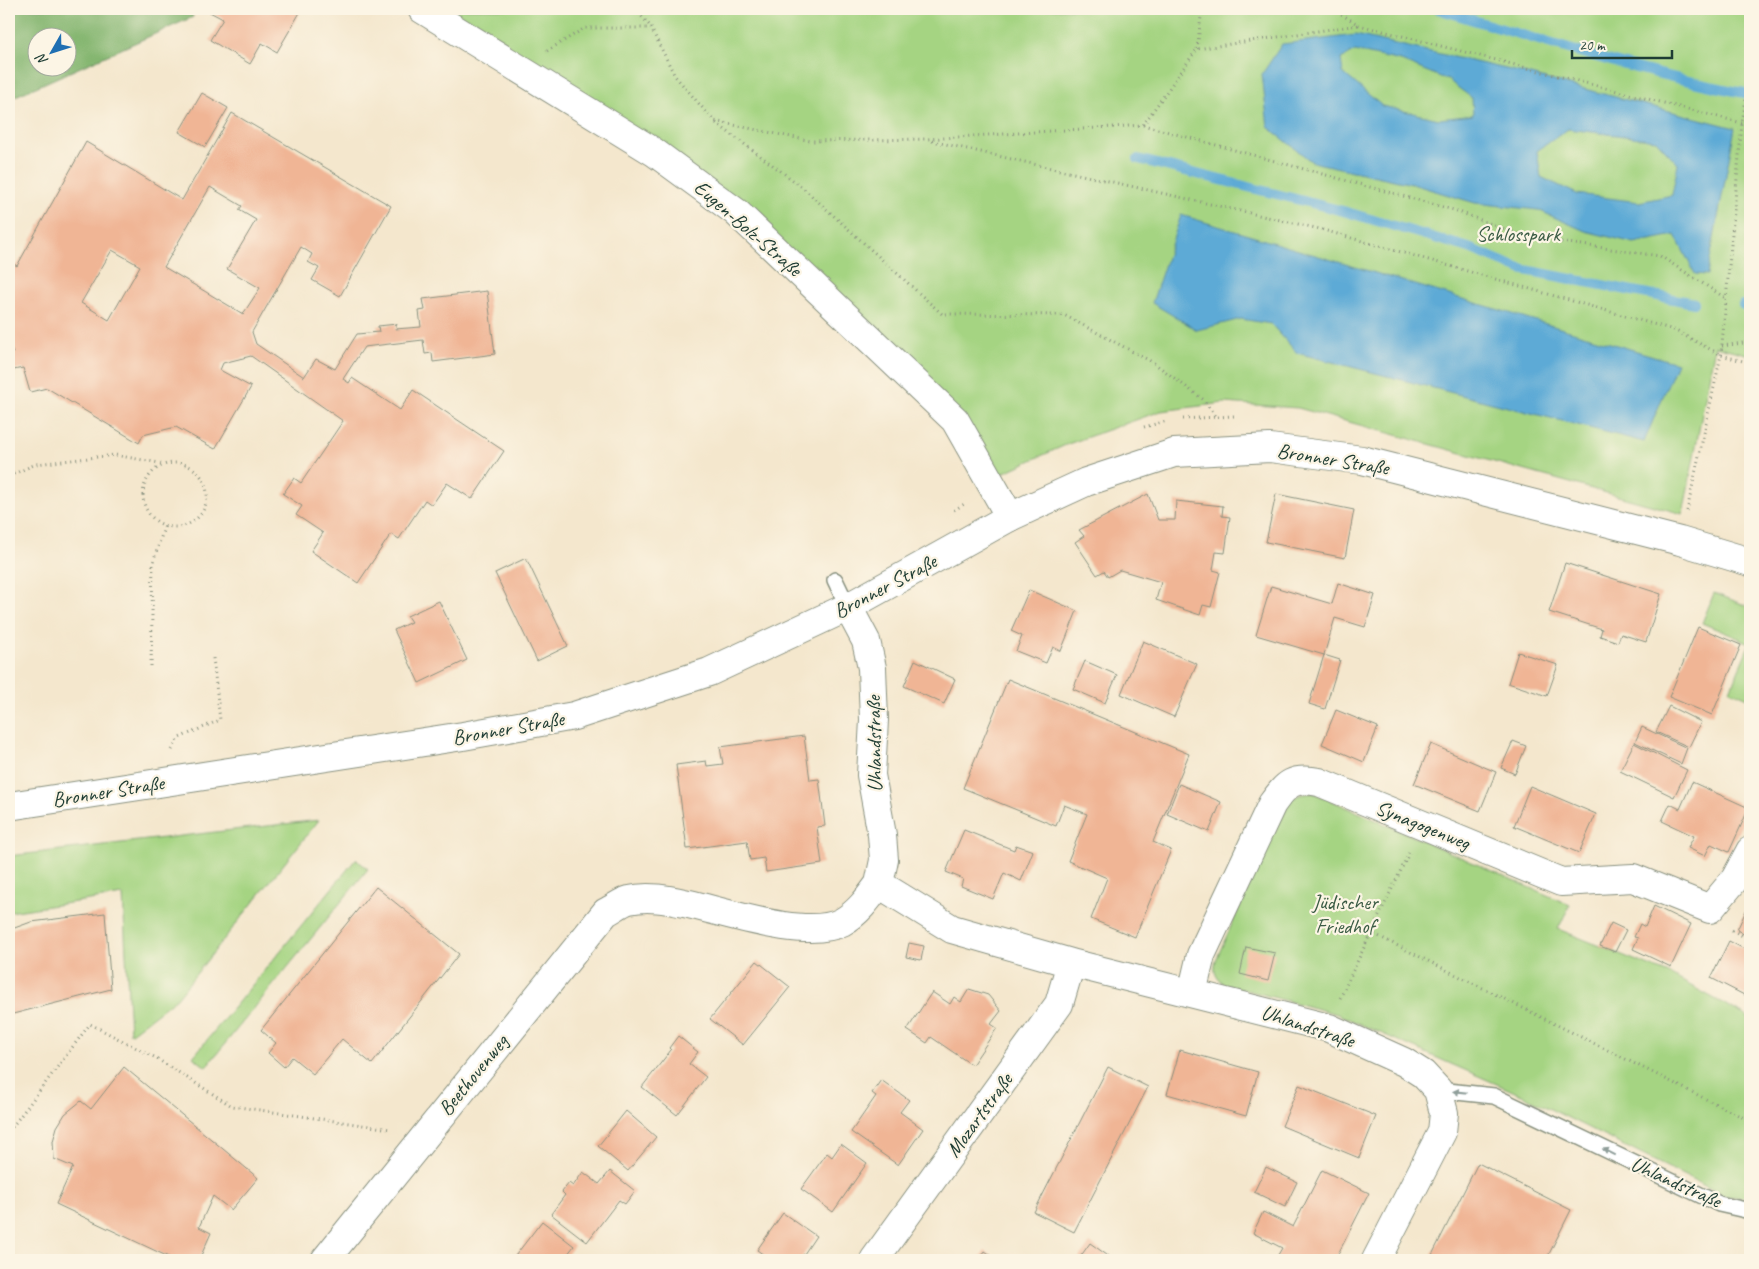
<svg xmlns="http://www.w3.org/2000/svg" width="1759" height="1269" viewBox="0 0 1759 1269" font-family="Caveat,sans-serif">
  <style>
    .green { fill: #a5d482; stroke: #62885b }
    .forest { fill: #84b670; stroke: #527a52; fill-rule: evenodd }
    .water { fill: #5daad6; stroke: #3e7485; fill-rule: evenodd }
    .lines { fill: none; stroke-linecap: round; stroke-linejoin: round }
    .stream { stroke: #5daad6; stroke-width: 10 }
    .building { fill: #f0b595; fill-rule: evenodd }
    .service-casing { stroke: #8a9280; stroke-width: 18 }
    .minor-casing { stroke: #8a9280; stroke-width: 30 }
    .tertiary-casing { stroke: #8a9280; stroke-width: 30 }
    .path { stroke: #8a9280; stroke-width: 3; stroke-dasharray: 1 4; stroke-linecap: butt }
    .service { stroke: #fff; stroke-width: 15 }
    .minor { stroke: #fff; stroke-width: 28 }
    .tertiary { stroke: #fff; stroke-width: 28 }
    .oneway { fill: #8f9e9a }
    .labels { text-anchor: middle; stroke-width: 4.5; stroke-linejoin: round; paint-order: stroke }
    .street-label { font-size: 21px; fill: #1f3d34; stroke: #fcf5e5 }
    .park-label { font-size: 21px; fill: #3a5b44; stroke: #fcf5e5 }
  </style>
  <rect width="100%" height="100%" fill="#fcf5e5"/>
  <filter id="ink" filterUnits="userSpaceOnUse"><feTurbulence type="fractalNoise" baseFrequency=".02" numOctaves="2"/><feDisplacementMap in="SourceGraphic" scale="10" xChannelSelector="R" yChannelSelector="G"/><feConvolveMatrix kernelMatrix="1 2 1 2 8 2 1 2 1" color-interpolation-filters="sRGB"/></filter>
  <filter id="wash" filterUnits="userSpaceOnUse"><feTurbulence type="fractalNoise" baseFrequency=".0096" numOctaves="4" result="noise"/><feDisplacementMap in="SourceGraphic" scale="20" xChannelSelector="R" yChannelSelector="G"/><feGaussianBlur stdDeviation="1.12" result="paint"/><feColorMatrix in="noise" values="0 0 0 0 0 0 0 0 0 0 0 0 0 0 0 0 0 1.4 0 .05"/><feComposite in="paint" operator="in"/></filter>
  <g filter="url(#wash)">
    <rect width="100%" height="100%" fill="#f4e7cd"/>
    <!-- green -->
    <path class="green" d="M438,9H1750V355L1715,346L1683,514L1298,408L1224,403L1161,411L1068,444L998,475L741,205Z
      M1714,593L1750,607V699L1730,690L1750,643L1702,623Z
      M1314,793L1570,905L1558,929L1669,974L1750,1018V1198L1725,1196L1524,1096L1337,1014L1223,984C1215,976 1213,971 1216,960L1283,809C1291,796 1298,794 1314,793Z
      M319,820L177,998L130,1034L123,895L9,912V856Z
      M356,859L368,869L206,1067L193,1057Z"/>
    <!-- forest -->
    <path class="forest" d="M9,9H191L193,17L9,99ZM38,38H68V68H38Z"/>
    <!-- water -->
    <path class="water" d="M1356,35L1515,71L1735,128L1707,275L1695,274L1675,235L1634,243L1585,231L1538,210L1475,203L1412,184L1312,162L1268,127L1262,74L1282,44ZM1355,51L1401,61L1448,80L1472,98L1473,115L1439,119L1382,106L1343,73L1341,59ZM1568,129L1656,140L1678,164L1672,195L1639,202L1577,194L1541,177L1537,151Z
      M1181,215L1677,363L1644,442L1297,353L1271,324L1241,319L1197,330L1152,303Z"/>
    <g class="lines">
      <!-- stream -->
      <path class="stream" d="M1438,9C1541,41 1644,74 1750,94
        M1138,159L1343,211L1469,248L1520,269L1694,303
        M1743,305H1750"/>
    </g>
    <g id="blocks">
      <!-- building -->
      <path class="building" d="M204,9H302L277,52L262,43L250,64L210,40L223,19Z
        M202,93L228,108L205,147L179,132Z
        M232,113L391,206L340,296L312,280L319,268L308,262L312,254L301,247L252,332L256,344L304,377L316,359L335,369L357,334L379,332L378,326L397,324L395,329L421,327L419,311L425,310L423,299L487,291L495,354L433,362L432,353L425,354L423,340L364,347L343,379L349,383L352,378L400,410L413,390L504,451L472,499L447,483L432,505L425,500L399,539L391,534L358,583L311,551L323,533L296,515L302,506L283,494L294,478L301,483L343,421L251,356L223,363L220,370L251,387L215,449L176,427L143,435L139,443L47,388L30,392L23,368L9,371V353H13L9,344V261L17,266L86,142L182,200ZM210,187L242,206L239,210L256,220L227,269L260,288L243,314L164,267ZM112,250L140,266L109,320L81,303Z
        M1148,494L1158,520H1175L1176,501L1223,506L1222,516L1230,517L1225,553L1216,552L1213,570L1220,572L1211,607L1203,605L1200,615L1156,600L1161,582L1120,570L1108,577L1104,571L1097,575L1075,542L1084,536L1079,530Z
        M1276,494L1354,510L1345,558L1266,542Z
        M526,558L568,646L537,661L495,573Z
        M1565,563L1661,594L1646,642L1621,634L1618,642L1600,636L1602,629L1549,612Z
        M1338,583L1375,595L1365,627L1335,618L1324,655L1340,660L1325,709L1309,704L1324,655L1256,635L1271,586L1332,604Z
        M1029,590L1077,611L1061,651L1053,647L1046,663L1016,651L1022,636L1011,631Z
        M439,601L467,660L419,683L394,630L411,622L407,616Z
        M1698,627L1741,645L1712,715L1669,697Z
        M1143,641L1197,664L1174,717L1121,694Z
        M1518,652L1558,665L1547,696L1508,683Z
        M915,660L955,679L944,704L904,686Z
        M1085,661L1117,675L1105,703L1073,689Z
        M1008,679L1189,754L1153,842L1171,850L1135,937L1091,919L1107,878L1068,861L1087,814L1064,805L1056,826L963,788Z
        M1669,706L1701,722L1689,747L1656,732Z
        M1336,710L1378,727L1364,762L1322,744Z
        M1642,727L1687,748L1681,764L1635,742Z
        M804,736L810,780L819,779L825,826L817,827L822,864L766,872L764,858L750,860L747,841L687,849L676,765L706,761L707,766L723,764L720,747Z
        M1513,741L1526,746L1515,774L1501,768Z
        M1634,743L1687,770L1674,797L1620,771Z
        M1431,744L1496,772L1480,811L1414,784Z
        M1692,782L1749,808L1729,852L1711,844L1705,856L1688,848L1694,836L1662,821L1670,804L1680,809Z
        M1179,784L1221,802L1209,832L1167,814Z
        M1530,786L1596,814L1579,853L1514,826Z
        M964,830L1014,850L1016,845L1033,851L1021,881L1004,873L993,899L961,886L963,879L946,872Z
        M376,887L459,954L372,1064L342,1039L313,1074L292,1057L284,1067L268,1053L276,1043L261,1030Z
        M1750,902V938L1737,930Z
        M1654,906L1691,924L1671,967L1633,949L1638,938L1634,937L1640,924L1645,927Z
        M105,913L111,989L9,1015V930L31,922Z
        M1611,923L1626,930L1615,952L1600,946Z
        M1729,941L1750,952V998L1711,978Z
        M909,943L924,946L921,960L906,957Z
        M1246,947L1275,953L1268,981L1240,974Z
        M757,961L790,987L743,1045L710,1019Z
        M969,989L988,995L1001,1011L991,1024L997,1028L972,1065L931,1037L927,1043L907,1030L932,992L950,1004L954,997L961,1002Z
        M678,1036L698,1052L689,1064L706,1077L677,1115L642,1087L671,1050L669,1048Z
        M1180,1050L1258,1072L1246,1116L1167,1094Z
        M124,1067L258,1178L231,1210L213,1196L199,1227L211,1233L199,1260H175L56,1204L73,1167L54,1159L53,1141L57,1127L65,1114L81,1101L91,1109Z
        M1108,1067L1148,1087L1074,1232L1034,1212Z
        M881,1080L909,1100L900,1112L923,1129L898,1165L851,1132L876,1096L872,1093Z
        M1299,1085L1376,1116L1359,1158L1282,1126Z
        M626,1111L656,1137L628,1171L598,1146Z
        M841,1144L867,1163L833,1212L801,1189L827,1153L832,1157Z
        M1478,1163L1571,1210L1546,1260H1435L1431,1257Z
        M1266,1167L1297,1182L1285,1207L1254,1192Z
        M1322,1170L1369,1193L1335,1260H1275L1282,1248L1253,1233L1263,1212L1293,1227Z
        M610,1171L635,1191L625,1204L619,1200L587,1242L551,1214L565,1195L562,1192L569,1183L573,1186L583,1172L599,1184Z
        M783,1213L816,1236L800,1260H771L757,1250Z
        M542,1221L574,1246L563,1260H512Z
        M1090,1243L1114,1260H1078Z
        M985,1251L998,1260H979Z"/>
    </g>
  </g>
  <g filter="url(#ink)">
    <use href="#blocks" fill-opacity="0" stroke="#8a9280" stroke-width="1"/>
    <g class="lines">
      <defs>
        <path id="service" d="M835,580L848,607
          M1438,1090L1494,1096L1719,1204L1750,1211"/>
        <path id="minor" d="M422,9L654,152L736,212L955,420L1010,517
          M848,607L866,641L872,668L874,720L871,775L882,835L884,860L879,884L952,929L1071,963L1329,1028L1404,1062L1423,1074L1438,1090L1444,1113L1442,1132L1376,1260
          M1192,993L1201,955L1272,804C1287,783 1293,777 1319,782L1561,882L1633,878L1710,909L1735,879L1750,851
          M325,1260L606,912C613,909 621,902 629,900C649,895 670,900 689,904C728,913 807,940 842,922C858,913 868,899 879,884
          M874,1260L1059,1004L1071,963"/>
        <path id="tertiary" d="M9,806L463,736L574,716L709,672L848,607L1010,517L1086,482L1174,453L1270,448L1362,460L1680,541L1750,562"/>
      </defs>
      <!-- service casing -->
      <use href="#service" class="service-casing"/>
      <!-- minor casing -->
      <use href="#minor" class="minor-casing"/>
      <!-- tertiary casing -->
      <use href="#tertiary" class="tertiary-casing"/>
      <!-- path -->
      <path class="path" d="M635,9L651,27
        M1333,9L1359,25L1742,123L1750,121
        M1197,49L1202,9
        M547,51L585,28H651L675,76L714,121L811,141L927,139L1143,125L1454,210L1526,237L1660,256L1727,299
        M716,123L802,187L942,314L1064,315L1154,363L1204,400L1215,416
        M1143,125L1197,49L1358,25
        M932,141L1320,229L1674,330L1721,355L1750,363
        M1722,346L1750,342
        M1183,419L1234,416
        M1144,427L1167,421
        M143 495a32 32 0 1 1 64 0a32 32 0 1 1-64 0Z
        M9,476L36,464L115,455L165,464
        M954,510L966,503
        M1687,511L1721,355L1742,123L1750,75
        M151,666L153,562L165,525
        M172,750L179,738L220,720L213,658
        M1732,930L1750,940
        M1370,932L1750,1121
        M1340,998L1409,853
        M9,1131L90,1024L154,1057L232,1106L390,1129"/>
      <!-- service -->
      <use href="#service" class="service"/>
      <!-- minor -->
      <use href="#minor" class="minor"/>
      <!-- tertiary -->
      <use href="#tertiary" class="tertiary"/>
    </g>
    <!-- one-way arrows -->
    <defs><path id="oneway-solid" d="M-6-.8H1V-3.2L6.5 0L1 3.2V.8H-6Z" transform="scale(1.25)"/></defs>
    <g class="oneway">
      <use href="#oneway-solid" transform="translate(1460 1092) rotate(-174)"/>
      <use href="#oneway-solid" transform="translate(1609 1152) rotate(-154)"/>
    </g>
  </g>
  <g class="labels">
    <!-- street labels -->
    <g class="street-label">
      <text transform="translate(748 228) rotate(41)" y="7">Eugen-Bolz-Straße</text>
      <text transform="translate(1333 459) rotate(9)" y="7">Bronner Straße</text>
      <text transform="translate(885 586) rotate(-28)" y="7">Bronner Straße</text>
      <text transform="translate(508 728) rotate(-10)" y="7">Bronner Straße</text>
      <text transform="translate(874 744) rotate(-91)" y="7">Uhlandstraße</text>
      <text transform="translate(108 791) rotate(-9)" y="7">Bronner Straße</text>
      <text transform="translate(1423 825) rotate(22)" y="7">Synagogenweg</text>
      <text transform="translate(1308 1026) rotate(18)" y="7">Uhlandstraße</text>
      <text transform="translate(473 1075) rotate(-51)" y="7">Beethovenweg</text>
      <text transform="translate(979 1115) rotate(-54)" y="7">Mozartstraße</text>
      <text transform="translate(1676 1182) rotate(24)" y="7">Uhlandstraße</text>
    </g>
    <!-- park labels -->
    <g class="park-label">
      <text x="1518" y="241">Schlosspark</text>
      <text x="1345" y="909">Jüdischer<tspan x="1345" dy="24">Friedhof</tspan></text>
    </g>
  </g>
  <!-- margin -->
  <rect width="1759" height="1269" fill="none" stroke="#fcf5e5" stroke-width="30"/>
  <!-- north arrow -->
  <g transform="translate(52 52) rotate(231)"><circle r="24" fill="#fcf5e5" stroke="#a4ab9e"/>
  <path d="M0-4L9 19L0 12L-9 19Z" fill="#1f6fb2"/>
  <text y="-8" font-size="14" font-weight="bold" text-anchor="middle" fill="#1f3d34">N</text>
  </g>
  <!-- scale -->
  <path d="M1572 50v8h100v-8" fill="none" stroke="#1f3d34" stroke-width="2.5"/>
  <text x="1579" y="50" font-size="15" fill="#1f3d34" stroke="#fcf5e5" stroke-width="4" paint-order="stroke">20 m</text>
</svg>
